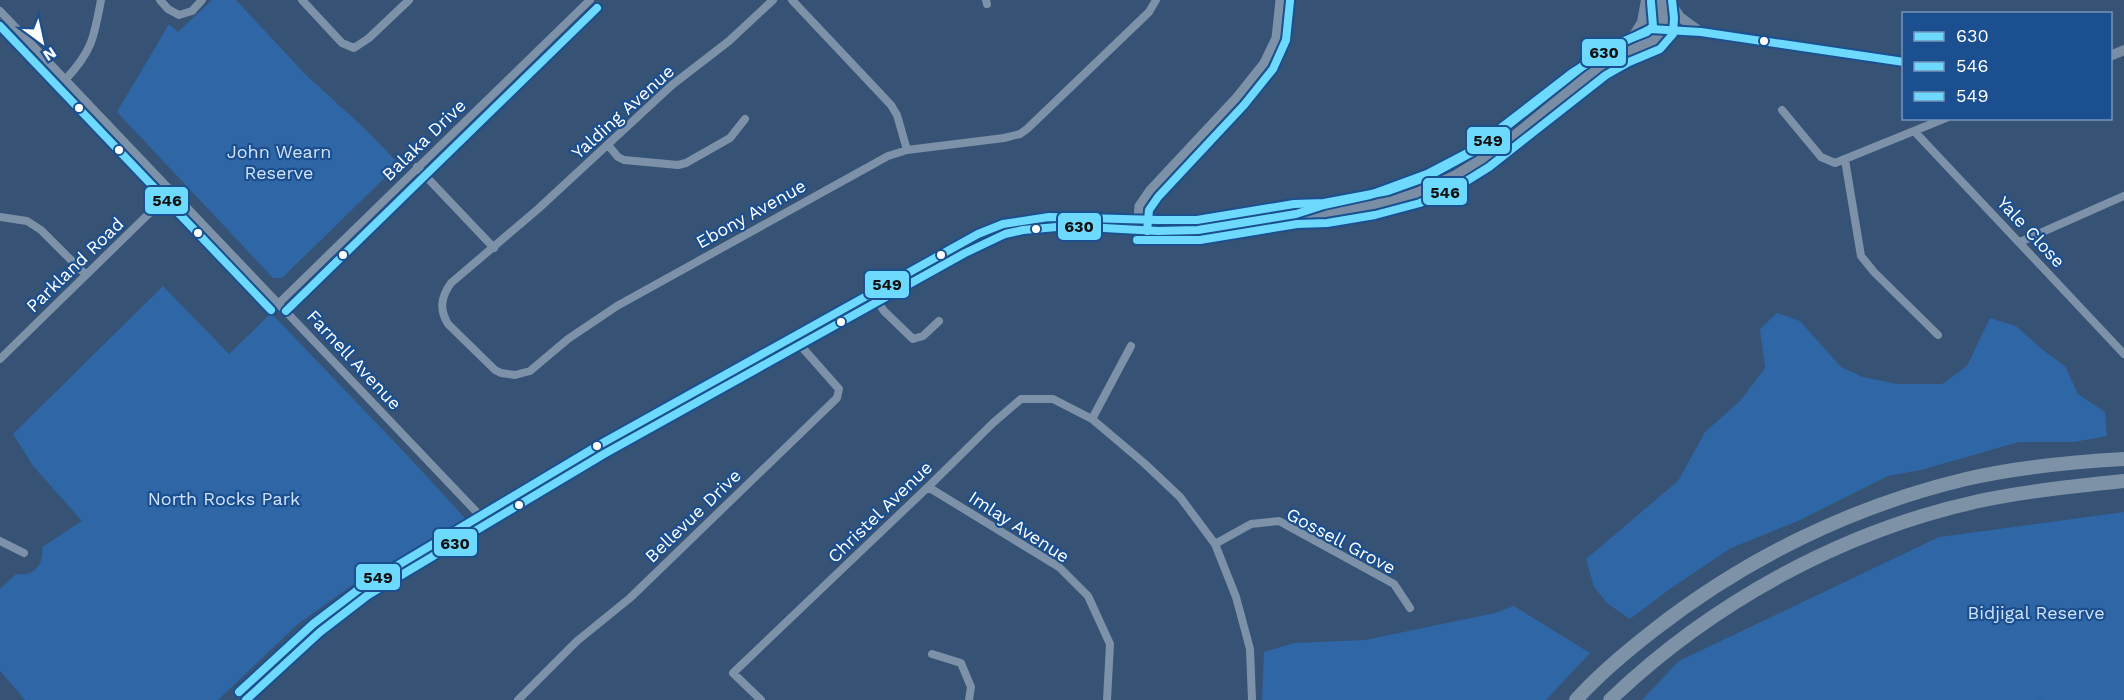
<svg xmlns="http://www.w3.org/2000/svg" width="2124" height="700" viewBox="0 0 2124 700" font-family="'Work Sans',sans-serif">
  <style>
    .green { fill: #2f66a5 }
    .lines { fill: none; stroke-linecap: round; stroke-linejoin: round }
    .stream { stroke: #3b618d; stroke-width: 2 }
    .minor { stroke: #7d92a8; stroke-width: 8 }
    .tertiary { stroke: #7d92a8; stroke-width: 9 }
    .secondary { stroke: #798da4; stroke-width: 10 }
    .motorway { stroke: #7e92a7; stroke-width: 14 }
    .bus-1-casing { stroke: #1b4f8f; stroke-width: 12 }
    .bus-2-casing { stroke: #1b4f8f; stroke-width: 12 }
    .bus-3-casing { stroke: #1b4f8f; stroke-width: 12 }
    .bus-1 { stroke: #6ddafd; stroke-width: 8 }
    .bus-2 { stroke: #6ddafd; stroke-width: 8 }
    .bus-3 { stroke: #6ddafd; stroke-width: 8 }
    .bus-dot { fill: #fff; stroke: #1b4f8f; stroke-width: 2 }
    .labels { text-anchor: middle; stroke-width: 4.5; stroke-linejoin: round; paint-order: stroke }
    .street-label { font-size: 18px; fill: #fff; stroke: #1b4f8f }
    .park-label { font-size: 18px; fill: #cfe3fa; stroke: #1b4f8f }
    .line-badge { stroke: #1b4f8f; stroke-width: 2 }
    .pale-badge-label { font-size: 16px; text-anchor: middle; font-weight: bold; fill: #111 }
  </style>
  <rect width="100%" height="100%" fill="#365274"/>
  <!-- green -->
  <path class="green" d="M212,0H236L306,75L363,127L399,164L282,278H273L117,112L169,24L178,32Z
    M163,286L229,354L271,313L408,456L465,518L444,533L351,586L298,624L218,700H25L0,671V589L16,574C35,577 44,564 42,547L82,521L33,466L13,434Z
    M1777,313L1800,321L1841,367L1863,377L1897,384H1942L1967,366L1990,318L2016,326L2043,350L2065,366L2078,394L2105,412L2107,436L2074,442H2019L1921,470L1888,476L1798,521L1731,548L1670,589L1630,619L1608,604L1594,587L1586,559L1678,481L1705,432L1740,401L1765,368L1760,329Z
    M2124,512V700H1642L1679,661L1939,537Z
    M1514,606L1590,653L1546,700H1262L1264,652L1294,643L1365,640L1495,613Z"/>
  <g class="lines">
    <!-- stream -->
    <path class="stream" d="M2039,700H2041"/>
    <!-- minor -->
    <path class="minor" d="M160,0L168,9L179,15L192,11L202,0
      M302,0L342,43L354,48L369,38L409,0
      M773,0L729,41L672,85L538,209L451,283C441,297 439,309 448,324L495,370L501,373L515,375L530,371L568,339L617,306L888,156L907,150L1004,138L1020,134L1027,129L1149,12L1156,0
      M792,0L891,105L897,115L907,150
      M986,0L987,4
      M0,11L487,523
      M66,79C92,51 94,38 101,0
      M1782,110L1821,157L1835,163L1946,118
      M1915,132L2124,354
      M608,145L618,157L624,160L678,165L686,163L730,138L745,119
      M1845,160L1861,256L1874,272L1938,335
      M417,167L494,248
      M0,217L27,221L41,230L86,275
      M2020,242L2124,196
      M878,302L884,311L913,339L923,336L939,321
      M279,303L590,0
      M0,359L171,192
      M1092,419L1131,346
      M928,487L1059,567L1088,596L1110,644L1107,700
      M0,541L24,553
      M1215,544L1251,524L1279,521L1394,584L1410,608
      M932,654L961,663L971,687L969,700
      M518,700L577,641L630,598L837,398L839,389L800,345
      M761,700L733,673L928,487L993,423L1021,399H1053L1092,419L1144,463L1180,497L1215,544L1236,597L1250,649L1252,700"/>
    <!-- tertiary -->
    <path class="tertiary" d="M1137,230L1139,206L1150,190L1236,98L1264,63L1276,38L1280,0"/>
    <!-- secondary -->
    <path class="secondary" d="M1652,0L1656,19L1663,31
      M1668,0L1680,17L1699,31
      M1634,35L1642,22L1646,0
      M2110,56L2124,50
      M1307,214L1325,213L1391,201L1416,193L1456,175L1499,148L1600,66L1624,52L1653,41L1663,31L1664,18L1661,0
      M246,700C285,663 324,625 368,595L604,454L965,253L1005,234L1023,230L1068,226L1158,231L1198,230L1296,214L1324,205L1370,195L1427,174L1471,151L1572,73L1615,46L1650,29L1701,32L1904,62"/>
    <!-- motorway -->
    <path class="motorway" d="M1576,700C1599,674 1627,651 1654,630C1746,558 1853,506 1966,479C2018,467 2071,462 2124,459
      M1610,700C1711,603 1842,531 1979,501C2027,491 2076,486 2124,481"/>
    <defs>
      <path id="bus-1" d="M246,700L320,632L368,595L604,454L965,253L1005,234L1023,230L1068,226L1158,231L1198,230L1296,214L1324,205L1370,195L1427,174L1471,151L1572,73L1615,46L1650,29L1701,32L1904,62"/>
      <path id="bus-2" d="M0,26L271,310
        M1147,231L1149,210L1158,197L1244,105L1273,69L1286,40L1290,1
        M1137,240H1200L1297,224L1327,223L1375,215L1420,203L1460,185L1489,167L1606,75L1629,62L1660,49L1673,34L1674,18L1672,0
        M286,311L597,8"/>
      <path id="bus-3" d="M239,692L313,624L363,586L599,445L978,234L1003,224L1049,217L1158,220H1197L1294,204L1324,203L1388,191L1427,177L1478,149L1593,58L1619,43L1647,32L1653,26L1651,2"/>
    </defs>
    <!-- bus-1 casing -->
    <use href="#bus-1" class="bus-1-casing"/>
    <!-- bus-2 casing -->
    <use href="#bus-2" class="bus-2-casing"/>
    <!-- bus-3 casing -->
    <use href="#bus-3" class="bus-3-casing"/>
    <!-- bus-1 -->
    <use href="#bus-1" class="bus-1"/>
    <!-- bus-2 -->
    <use href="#bus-2" class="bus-2"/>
    <!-- bus-3 -->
    <use href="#bus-3" class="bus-3"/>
  </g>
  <!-- markers -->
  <g class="bus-dot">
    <circle cx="1764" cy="41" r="5"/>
    <circle cx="79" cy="108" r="5"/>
    <circle cx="119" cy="150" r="5"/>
    <circle cx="1036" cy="229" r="5"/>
    <circle cx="198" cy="233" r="5"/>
    <circle cx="343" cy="255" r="5"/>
    <circle cx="941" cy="255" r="5"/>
    <circle cx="841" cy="322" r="5"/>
    <circle cx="597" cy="446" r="5"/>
    <circle cx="519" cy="505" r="5"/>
  </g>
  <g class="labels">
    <!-- street labels -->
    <g class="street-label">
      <text transform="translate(623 112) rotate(-42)" y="6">Yalding Avenue</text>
      <text transform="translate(424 140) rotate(-44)" y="6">Balaka Drive</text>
      <text transform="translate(751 214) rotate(-29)" y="6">Ebony Avenue</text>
      <text transform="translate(2031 232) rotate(47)" y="6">Yale Close</text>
      <text transform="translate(75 265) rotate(-44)" y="6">Parkland Road</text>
      <text transform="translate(354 360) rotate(47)" y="6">Farnell Avenue</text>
      <text transform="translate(880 512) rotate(-44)" y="6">Christel Avenue</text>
      <text transform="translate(693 516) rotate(-44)" y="6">Bellevue Drive</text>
      <text transform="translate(1019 527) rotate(33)" y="6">Imlay Avenue</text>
      <text transform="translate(1341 541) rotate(28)" y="6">Gossell Grove</text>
    </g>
    <!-- park labels -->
    <g class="park-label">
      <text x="279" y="158">John Wearn<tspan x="279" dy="21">Reserve</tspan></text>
      <text x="224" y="505">North Rocks Park</text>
      <text x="2036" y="619">Bidjigal Reserve</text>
    </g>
  </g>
  <g class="line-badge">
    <rect x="1581" y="38" width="46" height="29" rx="6" fill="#6ddafd"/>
    <rect x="1466" y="126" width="45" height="29" rx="6" fill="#6ddafd"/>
    <rect x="1422" y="177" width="46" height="29" rx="6" fill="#6ddafd"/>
    <rect x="144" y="186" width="45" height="29" rx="6" fill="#6ddafd"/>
    <rect x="1057" y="212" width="45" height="29" rx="6" fill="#6ddafd"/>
    <rect x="864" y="270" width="46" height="29" rx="6" fill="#6ddafd"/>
    <rect x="433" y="528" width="45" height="29" rx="6" fill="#6ddafd"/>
    <rect x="355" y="563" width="46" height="28" rx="6" fill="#6ddafd"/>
  </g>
  <g class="pale-badge-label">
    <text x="1604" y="58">630</text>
    <text x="1488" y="146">549</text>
    <text x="1445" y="198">546</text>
    <text x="167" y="206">546</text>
    <text x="1079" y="232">630</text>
    <text x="887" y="290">549</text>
    <text x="455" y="549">630</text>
    <text x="378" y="583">549</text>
  </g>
  <!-- legend -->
  <rect x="1902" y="12" width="210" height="108" fill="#1b4f8f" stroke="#7695bc" stroke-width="1.5"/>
  <rect x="1914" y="32" width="30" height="9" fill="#6ddafd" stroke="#7695bc" stroke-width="1.5"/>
  <text x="1956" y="42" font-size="18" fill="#ffffff">630</text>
  <rect x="1914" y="62" width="30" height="9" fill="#6ddafd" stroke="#7695bc" stroke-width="1.5"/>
  <text x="1956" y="72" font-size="18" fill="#ffffff">546</text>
  <rect x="1914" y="92" width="30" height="9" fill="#6ddafd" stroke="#7695bc" stroke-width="1.5"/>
  <text x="1956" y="102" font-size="18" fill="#ffffff">549</text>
  <!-- north arrow -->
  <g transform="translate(42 42) rotate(147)" stroke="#1b4f8f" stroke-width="4.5" paint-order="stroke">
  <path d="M0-4.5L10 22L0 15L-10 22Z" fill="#ffffff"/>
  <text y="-9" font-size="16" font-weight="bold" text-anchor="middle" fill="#ffffff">N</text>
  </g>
</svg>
